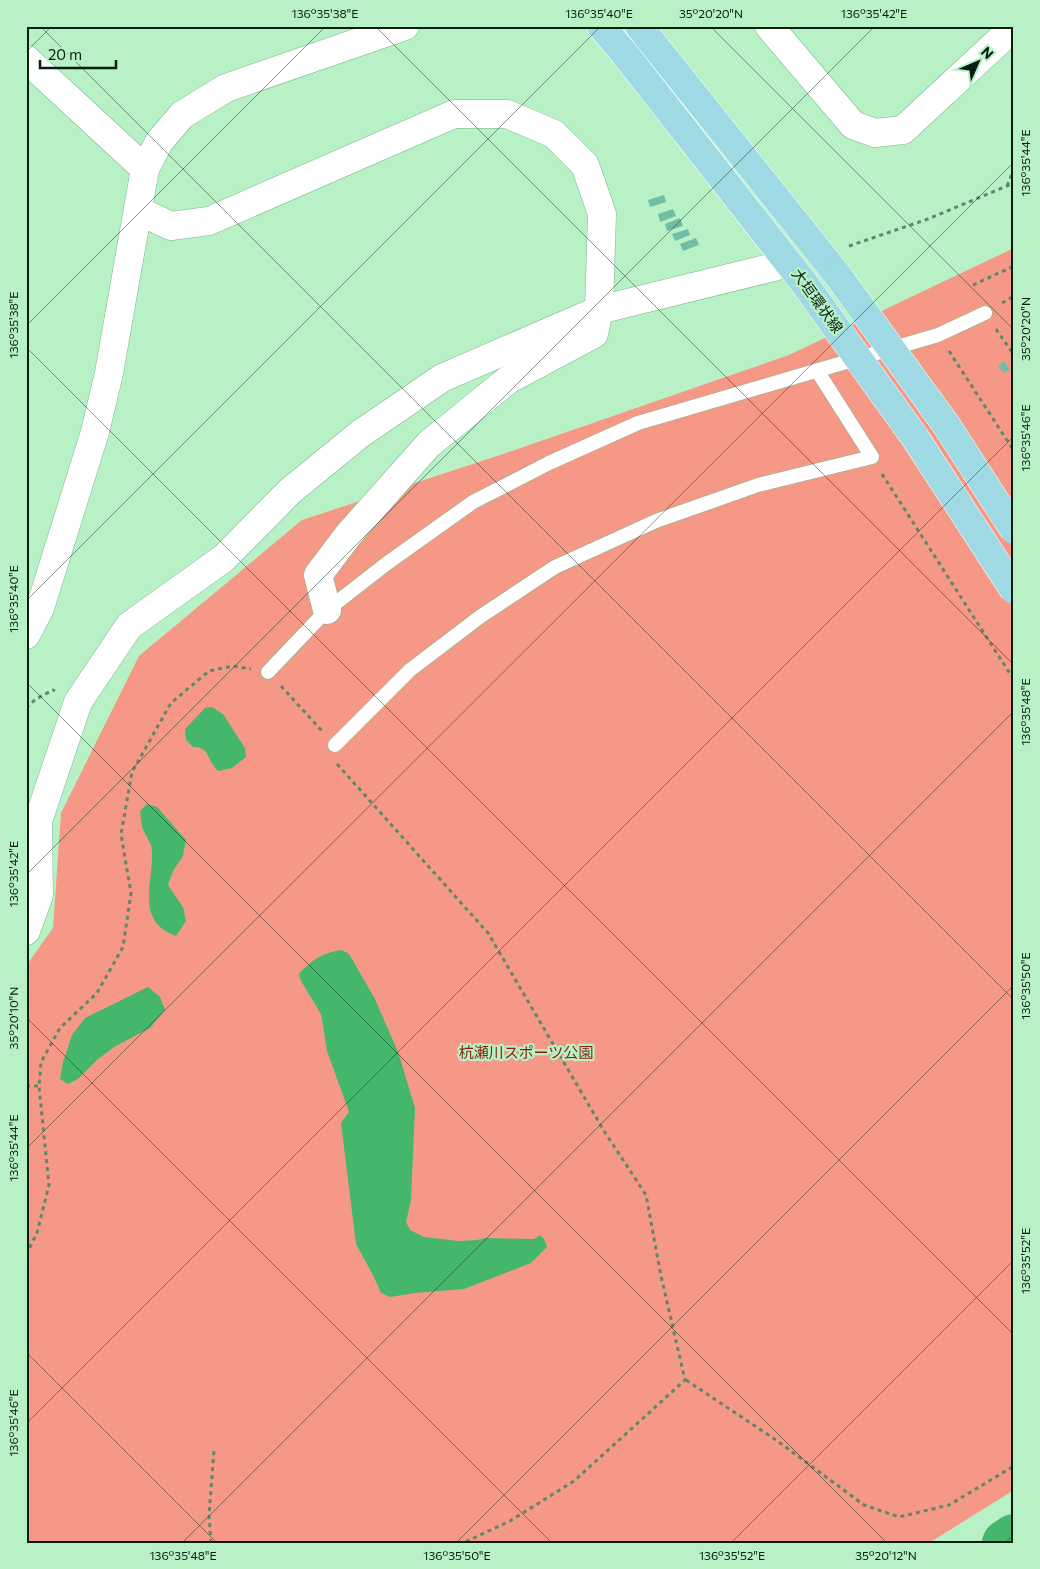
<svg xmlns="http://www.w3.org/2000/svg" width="1040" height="1569" viewBox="0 0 1040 1569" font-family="Commissioner,'Noto Sans JP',sans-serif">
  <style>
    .green { fill: #f69886 }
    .water { fill: #44b76d }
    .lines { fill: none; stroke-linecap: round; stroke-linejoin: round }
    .river { stroke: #44b76d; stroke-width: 46 }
    .building { fill: #71bda5 }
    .lane-casing { stroke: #7eb58c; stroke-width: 15 }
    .street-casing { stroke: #7eb58c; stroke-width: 29 }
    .primary-casing { stroke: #fff; stroke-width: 29 }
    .path { stroke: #60876a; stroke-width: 3; stroke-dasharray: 4 4; stroke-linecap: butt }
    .lane { stroke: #fff; stroke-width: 14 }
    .street { stroke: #fff; stroke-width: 28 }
    .primary { stroke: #9fd9e4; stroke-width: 28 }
    .primary-bridge-casing { stroke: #fff; stroke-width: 29; stroke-linecap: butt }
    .primary-bridge { stroke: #9fd9e4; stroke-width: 28 }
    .ticks { fill: none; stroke: #081f0f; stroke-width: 1; stroke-opacity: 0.45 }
    .labels { text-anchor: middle; stroke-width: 4.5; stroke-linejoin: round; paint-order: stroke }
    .street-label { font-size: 15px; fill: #081f0f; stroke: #b8f1c6 }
    .park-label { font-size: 15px; fill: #871e0c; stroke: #b8f1c6 }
    .neatline { fill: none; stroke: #081f0f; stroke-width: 2 }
    .ticks-label { font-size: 12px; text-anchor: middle; fill: #081f0f }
  </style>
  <rect width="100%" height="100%" fill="#b8f1c6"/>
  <!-- green -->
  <path class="green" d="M1014,248V1490L929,1543H26V966L53,928L61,813L139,656L302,520L512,451L789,355Z"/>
  <!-- water -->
  <path class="water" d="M212,707L223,714L245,748L246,757L232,768L218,771C206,760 211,747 193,747L186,740L185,729L205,708Z
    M147,804L157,807L186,840L183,856L173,871L168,885L183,907L186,921L176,936C135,921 153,885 152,852C152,842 145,836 142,827C141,822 141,816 140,811Z
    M342,950L349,954L375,999L398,1052L415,1108L411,1200L406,1222L410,1230L424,1237L458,1241L477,1240L486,1238L534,1239L540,1235L544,1239L547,1247L531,1263L464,1289L415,1293L390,1297L381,1293L373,1275L356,1244L341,1123L349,1112L327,1051L321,1014L301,981L299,974C311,960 324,952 342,950Z
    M148,987L160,997L165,1010L150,1028L114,1047L97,1060L78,1079L68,1084L60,1079L63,1062L72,1035L85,1018Z"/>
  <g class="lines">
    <!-- river -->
    <path class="river" d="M1005,1543L1014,1537"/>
  </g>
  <!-- building -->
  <path class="building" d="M664,195L666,202L650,207L648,200Z
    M673,209L676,216L660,222L658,214Z
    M680,218L683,226L667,231L665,224Z
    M688,229L690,235L675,241L672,234Z
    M696,238L699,245L683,251L680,244Z
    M1004,361L1010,369L1004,373L998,366Z"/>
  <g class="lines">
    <defs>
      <path id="lane" d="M268,672L327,610L386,564L473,502L549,463L638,423L938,335L985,313
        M335,745L410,670L481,616L555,567L656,521L758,485L872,457L818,372"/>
      <path id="street" d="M769,26L853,125L875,133L903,130L1014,27
        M26,59L145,169
        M139,211L171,226L209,221L454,114H507L554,134L585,165L602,214L599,310L594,334L508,380L429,444L349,534L318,575L327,610
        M26,635L40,608L95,432L109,373L145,169L159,142L182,115L226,88L405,26
        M26,931L39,895L38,821L78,702L129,626L224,558L289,492L360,434L442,378L599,310L774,267L787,262"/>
      <path id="primary" d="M601,26L624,53L804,283
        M639,26L836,273"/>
    </defs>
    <!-- lane casing -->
    <use href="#lane" class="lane-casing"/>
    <!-- street casing -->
    <use href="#street" class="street-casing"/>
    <!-- primary casing -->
    <use href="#primary" class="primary-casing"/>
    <!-- path -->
    <path class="path" d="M1007,186L1014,169
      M849,246L928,219L1014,183
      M973,285L1014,266
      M1002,303L1014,296
      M996,329L1014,355
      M949,351L1014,451
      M882,474L1014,680
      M281,686L322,731
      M26,708L36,699L53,690L55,691
      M337,764L488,933L604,1131L646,1195L661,1276L685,1380L574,1481L510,1521L463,1543
      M26,1086H39
      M26,1255L37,1233L49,1185L39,1086L41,1062L60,1028L97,993L123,947L131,893L121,834L132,772L171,703L209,671L233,666L251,669
      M686,1380L776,1440L864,1505L899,1517L949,1505L1014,1466
      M211,1543L209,1515L214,1450"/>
    <!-- lane -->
    <use href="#lane" class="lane"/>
    <!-- street -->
    <use href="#street" class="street"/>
    <!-- primary -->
    <use href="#primary" class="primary"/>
    <defs>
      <path id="primary-bridge" d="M836,273L947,426L1014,530
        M804,283L916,439L1014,590"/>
    </defs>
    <!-- primary-bridge casing -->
    <use href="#primary-bridge" class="primary-bridge-casing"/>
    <!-- primary-bridge -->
    <use href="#primary-bridge" class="primary-bridge"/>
  </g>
  <!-- ticks -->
  <path class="ticks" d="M40,26L1014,1000M375,26L1014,665M710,26L1014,330M26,52L52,26M26,326L326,26M26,347L1014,1335M26,601L601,26M26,682L887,1543M26,875L875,26M26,1017L552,1543M26,1149L1014,162M26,1352L217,1543M26,1424L1014,436M182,1543L1014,711M456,1543L1014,985M731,1543L1014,1260M1005,1543L1014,1534"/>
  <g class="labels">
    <!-- street labels -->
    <g class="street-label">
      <text transform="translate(817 301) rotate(54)" y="5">大垣環状線</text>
    </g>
    <!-- park labels -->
    <g class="park-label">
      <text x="526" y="1058">杭瀬川スポーツ公園</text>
    </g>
  </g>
  <!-- border -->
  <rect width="1040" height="1569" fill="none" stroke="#b8f1c6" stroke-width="55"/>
  <!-- north arrow -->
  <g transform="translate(978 62) rotate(45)" stroke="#b8f1c6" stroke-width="4" paint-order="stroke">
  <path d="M0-4L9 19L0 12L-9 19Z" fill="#081f0f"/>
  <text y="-8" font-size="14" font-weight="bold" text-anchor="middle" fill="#081f0f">N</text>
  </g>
  <!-- scale -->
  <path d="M40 60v8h76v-8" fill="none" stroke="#081f0f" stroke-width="2.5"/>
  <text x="48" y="60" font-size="15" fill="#081f0f" stroke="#b8f1c6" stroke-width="4" paint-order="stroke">20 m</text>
  <rect x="28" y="28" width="984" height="1514" class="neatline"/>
  <g class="ticks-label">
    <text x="325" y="18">136°35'38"E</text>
    <text x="599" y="18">136°35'40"E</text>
    <text x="711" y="18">35°20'20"N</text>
    <text x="874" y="18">136°35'42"E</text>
    <text transform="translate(1026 163) rotate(-90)" y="4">136°35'44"E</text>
    <text transform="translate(14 325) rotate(-90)" y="4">136°35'38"E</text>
    <text transform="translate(1026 329) rotate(-90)" y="4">35°20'20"N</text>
    <text transform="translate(1026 438) rotate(-90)" y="4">136°35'46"E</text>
    <text transform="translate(14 599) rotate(-90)" y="4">136°35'40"E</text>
    <text transform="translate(1026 712) rotate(-90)" y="4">136°35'48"E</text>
    <text transform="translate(14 874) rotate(-90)" y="4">136°35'42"E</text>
    <text transform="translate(1026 986) rotate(-90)" y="4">136°35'50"E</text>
    <text transform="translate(14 1018) rotate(-90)" y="4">35°20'10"N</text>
    <text transform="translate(14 1148) rotate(-90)" y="4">136°35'44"E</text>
    <text transform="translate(1026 1261) rotate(-90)" y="4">136°35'52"E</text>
    <text transform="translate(14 1423) rotate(-90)" y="4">136°35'46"E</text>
    <text x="183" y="1560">136°35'48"E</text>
    <text x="457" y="1560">136°35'50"E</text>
    <text x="732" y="1560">136°35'52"E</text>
    <text x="886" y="1560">35°20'12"N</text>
  </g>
</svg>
